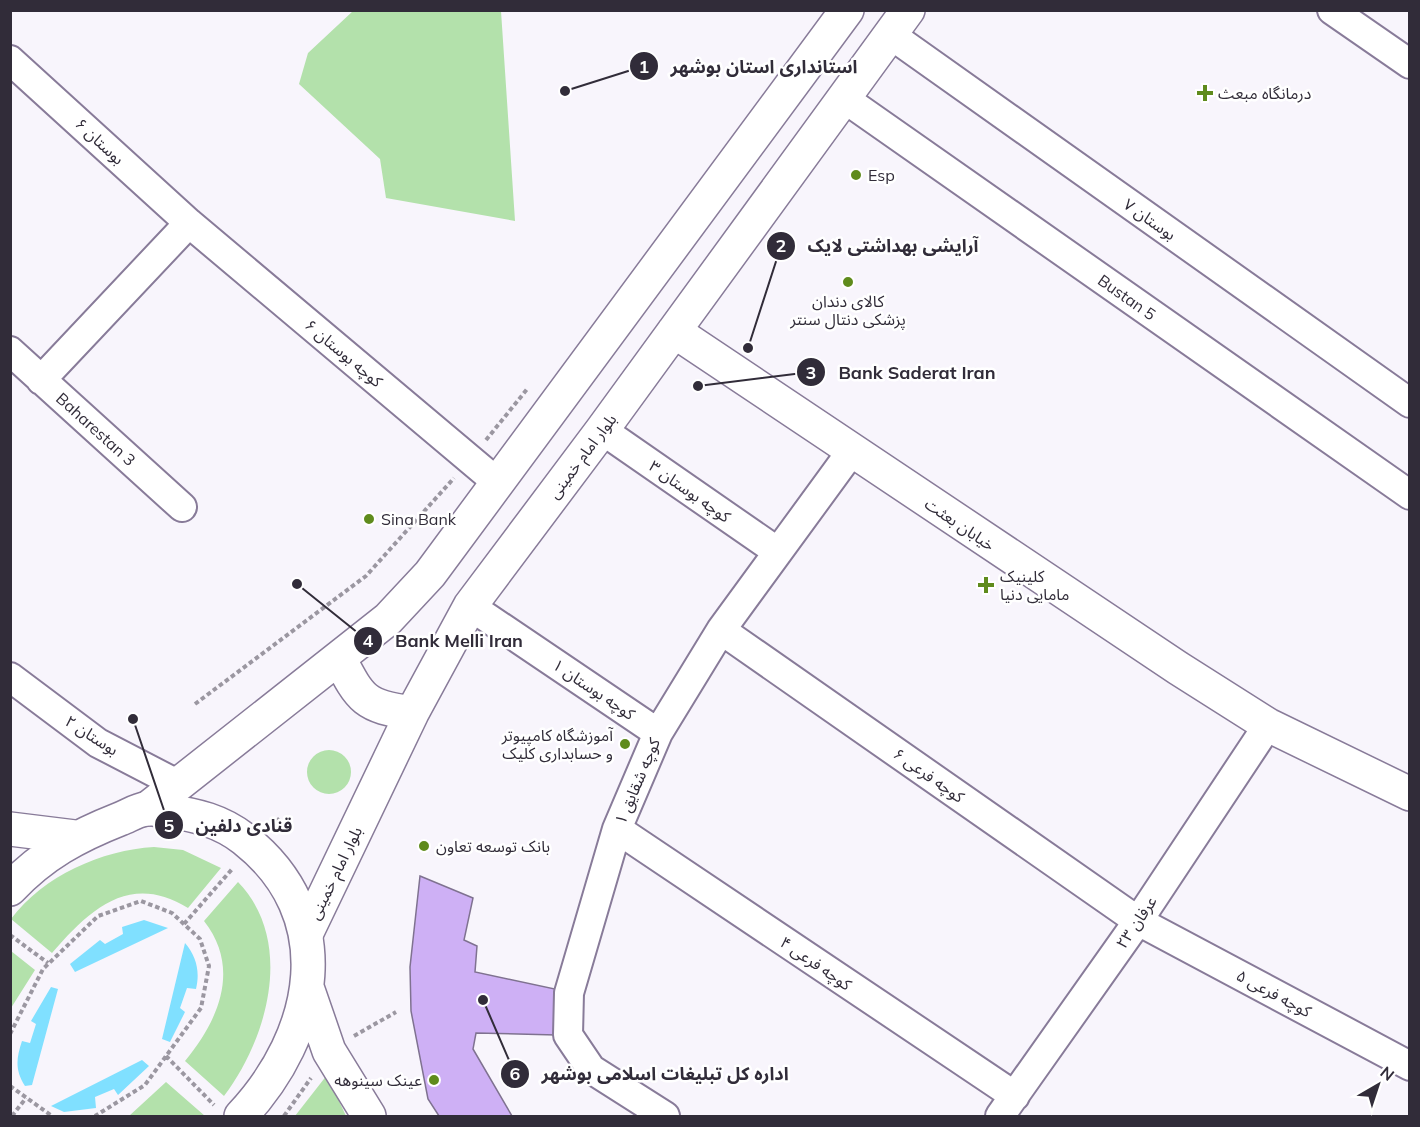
<svg xmlns="http://www.w3.org/2000/svg" width="1420" height="1127" viewBox="0 0 1420 1127" font-family="Mulish,'Noto Sans Arabic',sans-serif">
  <style>
    .green { fill: #b3e1ab }
    .water { fill: #80e0ff }
    .building { fill: #ceb0f5; stroke: #7f7290; stroke-width: 1.5 }
    .lines { fill: none; stroke-linecap: round; stroke-linejoin: round }
    .minor-casing { stroke: #887b99; stroke-width: 32 }
    .tertiary-casing { stroke: #887b99; stroke-width: 36 }
    .secondary-casing { stroke: #887b99; stroke-width: 36 }
    .path { stroke: #9b97a1; stroke-width: 4; stroke-dasharray: 4.5 3; stroke-linecap: butt }
    .minor { stroke: #fff; stroke-width: 28 }
    .tertiary { stroke: #fff; stroke-width: 33 }
    .secondary { stroke: #fff; stroke-width: 33 }
    .poi-dot { fill: #5f8b1c; stroke: #fff; stroke-width: 2 }
    .labels { text-anchor: middle; stroke-width: 5; stroke-linejoin: round; paint-order: stroke }
    .poi-label { font-size: 16px; fill: #312c39; stroke: #fff; text-anchor: start }
    .street-label { font-size: 16px; fill: #312c39; stroke: #fff }
    .leader { fill: none; stroke: #312c39; stroke-width: 2 }
    .callout-dot { fill: #312c39; stroke: #fff; stroke-width: 2 }
    .mark-label { font-size: 18px; text-anchor: middle; font-weight: bold; fill: #fff }
    .callout-label { font-size: 18px; text-anchor: middle; font-weight: bold; fill: #312c39; stroke: #fff; stroke-width: 5; stroke-linejoin: round; paint-order: stroke }
  </style>
  <rect width="100%" height="100%" fill="#f8f5fc"/>
  <!-- green -->
  <path class="green" d="M353,11H501L515,221L386,198L380,159L299,84L308,53Z
    M307 772a22 22 0 1 1 44 0a22 22 0 1 1-44 0Z
    M154,847L183,850L221,868L188,908C130,872 90,909 52,953L11,919C43,876 102,850 154,847Z
    M238,882C295,941 268,1038 224,1096L185,1061C219,1020 241,968 204,921Z
    M11,951L35,970L11,1008Z
    M327,1075L346,1116H295Z
    M166,1082L205,1116H129Z"/>
  <!-- water -->
  <path class="water" d="M144,920L168,928L75,972L70,964L100,940L105,944L123,934L122,927Z
    M185,943C197,957 200,972 196,989L187,988L180,1008L185,1012L170,1042L162,1039Z
    M51,987L58,989L32,1085L25,1086C15,1070 16,1059 22,1041L30,1043L36,1024L31,1021Z
    M142,1060L149,1066L118,1095L114,1089L95,1097L96,1108L64,1112L51,1106Z"/>
  <!-- building -->
  <path class="building" d="M420,876L473,898L464,940L477,946L475,972L555,989L556,1035L476,1033L473,1049L512,1116H439L428,1099L411,1011L410,967Z"/>
  <g class="lines">
    <defs>
      <path id="minor" d="M1332,10L1410,64
        M891,35L1410,403
        M10,60L189,223L498,483
        M845,99L1410,495
        M10,351L182,507
        M41,380L189,223
        M602,430L778,552
        M470,606L658,733
        M721,630L1138,921L1410,1066
        M10,677L98,743L179,785
        M617,829L1015,1096
        M665,1116L591,1069L568,1035L569,993L617,829L658,733L721,630L851,452
        M1000,1116L1138,921L1268,725"/>
      <path id="tertiary" d="M674,331L1178,668L1268,725L1410,794
        M339,658C361,700 364,706 412,713
        M147,809L388,619L430,574L847,10
        M307,932L412,713L470,606L602,430L908,10"/>
      <path id="secondary" d="M10,829L75,837
        M10,889C43,854 77,836 120,819C128,816 137,810 146,809C152,808 162,811 168,811C196,815 221,821 244,839C341,915 318,1034 241,1116
        M308,990L329,1051L369,1116"/>
    </defs>
    <!-- minor casing -->
    <use href="#minor" class="minor-casing"/>
    <!-- tertiary casing -->
    <use href="#tertiary" class="tertiary-casing"/>
    <!-- secondary casing -->
    <use href="#secondary" class="secondary-casing"/>
    <!-- path -->
    <path class="path" d="M486,440L528,388
      M195,704L366,576L454,478
      M271,827L280,818
      M184,924L233,868
      M10,935L48,963
      M10,1034L43,969L98,916L141,901L172,913L200,939L209,966L201,1008L145,1085L95,1116
      M354,1036L396,1012
      M166,1056L214,1105
      M10,1086L52,1116
      M12,1116L26,1098
      M284,1116L311,1078"/>
    <!-- minor -->
    <use href="#minor" class="minor"/>
    <!-- tertiary -->
    <use href="#tertiary" class="tertiary"/>
    <!-- secondary -->
    <use href="#secondary" class="secondary"/>
  </g>
  <!-- markers -->
  <g class="poi-dot">
    <path d="M1202 84h6v6h6v6h-6v6h-6v-6h-6v-6h6z"/>
    <circle cx="856" cy="175" r="6"/>
    <circle cx="848" cy="282" r="6"/>
    <circle cx="369" cy="519" r="6"/>
    <path d="M983 576h6v6h6v6h-6v6h-6v-6h-6v-6h6z"/>
    <circle cx="625" cy="744" r="6"/>
    <circle cx="424" cy="846" r="6"/>
    <circle cx="434" cy="1080" r="6"/>
  </g>
  <g class="labels">
    <!-- poi labels -->
    <g class="poi-label">
      <text x="1218" y="99">درمانگاه مبعث</text>
      <text x="868" y="181">Esp</text>
      <text x="848" y="307" text-anchor="middle">کالای دندان<tspan x="848" dy="18">پزشکی دنتال سنتر</tspan></text>
      <text x="381" y="525">Sina Bank</text>
      <text x="1000" y="582">کلینیک<tspan x="1000" dy="18">مامایی دنیا</tspan></text>
      <text x="613" y="741" text-anchor="end">آموزشگاه کامپیوتر<tspan x="613" dy="18">و حسابداری کلیک</tspan></text>
      <text x="436" y="852">بانک توسعه تعاون</text>
      <text x="422" y="1086" text-anchor="end">عینک سینوهه</text>
    </g>
    <!-- street labels -->
    <g class="street-label">
      <text transform="translate(100 141) rotate(43)" y="6">بوستان ۶</text>
      <text transform="translate(1150 219) rotate(35)" y="6">بوستان ۷</text>
      <text transform="translate(1127 297) rotate(35)" y="6">Bustan 5</text>
      <text transform="translate(344 353) rotate(40)" y="6">کوچه بوستان ۶</text>
      <text transform="translate(96 429) rotate(42)" y="6">Baharestan 3</text>
      <text transform="translate(582 456) rotate(-53)" y="6">بلوار امام خمینی</text>
      <text transform="translate(690 491) rotate(35)" y="6">کوچه بوستان ۳</text>
      <text transform="translate(960 524) rotate(34)" y="6">خیابان بعثت</text>
      <text transform="translate(594 689) rotate(34)" y="6">کوچه بوستان ۱</text>
      <text transform="translate(92 735) rotate(33)" y="6">بوستان ۲</text>
      <text transform="translate(929 775) rotate(35)" y="6">کوچه فرعی ۶</text>
      <text transform="translate(637 781) rotate(-67)" y="6">کوچه شقایق ۱</text>
      <text transform="translate(335 873) rotate(-64)" y="6">بلوار امام خمینی</text>
      <text transform="translate(1136 922) rotate(-56)" y="6">عرفان ۲۳</text>
      <text transform="translate(816 963) rotate(34)" y="6">کوچه فرعی ۴</text>
      <text transform="translate(1274 993) rotate(28)" y="6">کوچه فرعی ۵</text>
    </g>
  </g>
  <!-- callouts -->
  <path class="leader" d="M565 91L644 66M748 348L781 246M698 386L811 372M297 584L368 641M133 719L169 825M483 1000L515 1074"/>
  <g class="callout-dot">
    <circle cx="565" cy="91" r="6"/>
    <circle cx="748" cy="348" r="6"/>
    <circle cx="698" cy="386" r="6"/>
    <circle cx="297" cy="584" r="6"/>
    <circle cx="133" cy="719" r="6"/>
    <circle cx="483" cy="1000" r="6"/>
    <circle cx="644" cy="66" r="15"/>
    <circle cx="781" cy="246" r="15"/>
    <circle cx="811" cy="372" r="15"/>
    <circle cx="368" cy="641" r="15"/>
    <circle cx="169" cy="825" r="15"/>
    <circle cx="515" cy="1074" r="15"/>
  </g>
  <g class="mark-label">
    <text x="644" y="73">1</text>
    <text x="781" y="252">2</text>
    <text x="811" y="379">3</text>
    <text x="368" y="647">4</text>
    <text x="169" y="832">5</text>
    <text x="515" y="1080">6</text>
  </g>
  <g class="callout-label">
    <text x="764" y="73">استانداری استان بوشهر</text>
    <text x="893" y="252">آرایشی بهداشتی لایک</text>
    <text x="917" y="379">Bank Saderat Iran</text>
    <text x="459" y="647">Bank Melli Iran</text>
    <text x="244" y="832">قنادی دلفین</text>
    <text x="665" y="1080">اداره کل تبلیغات اسلامی بوشهر</text>
  </g>
  <!-- border -->
  <rect width="1420" height="1127" fill="none" stroke="#312c39" stroke-width="24"/>
  <!-- north arrow -->
  <g transform="translate(1378 1085) rotate(39)" stroke="#ffffff" stroke-width="4.5" paint-order="stroke">
  <path d="M0-4.5L10 22L0 15L-10 22Z" fill="#312c39"/>
  <text y="-9" font-size="16" font-weight="bold" text-anchor="middle" fill="#312c39">N</text>
  </g>
</svg>
